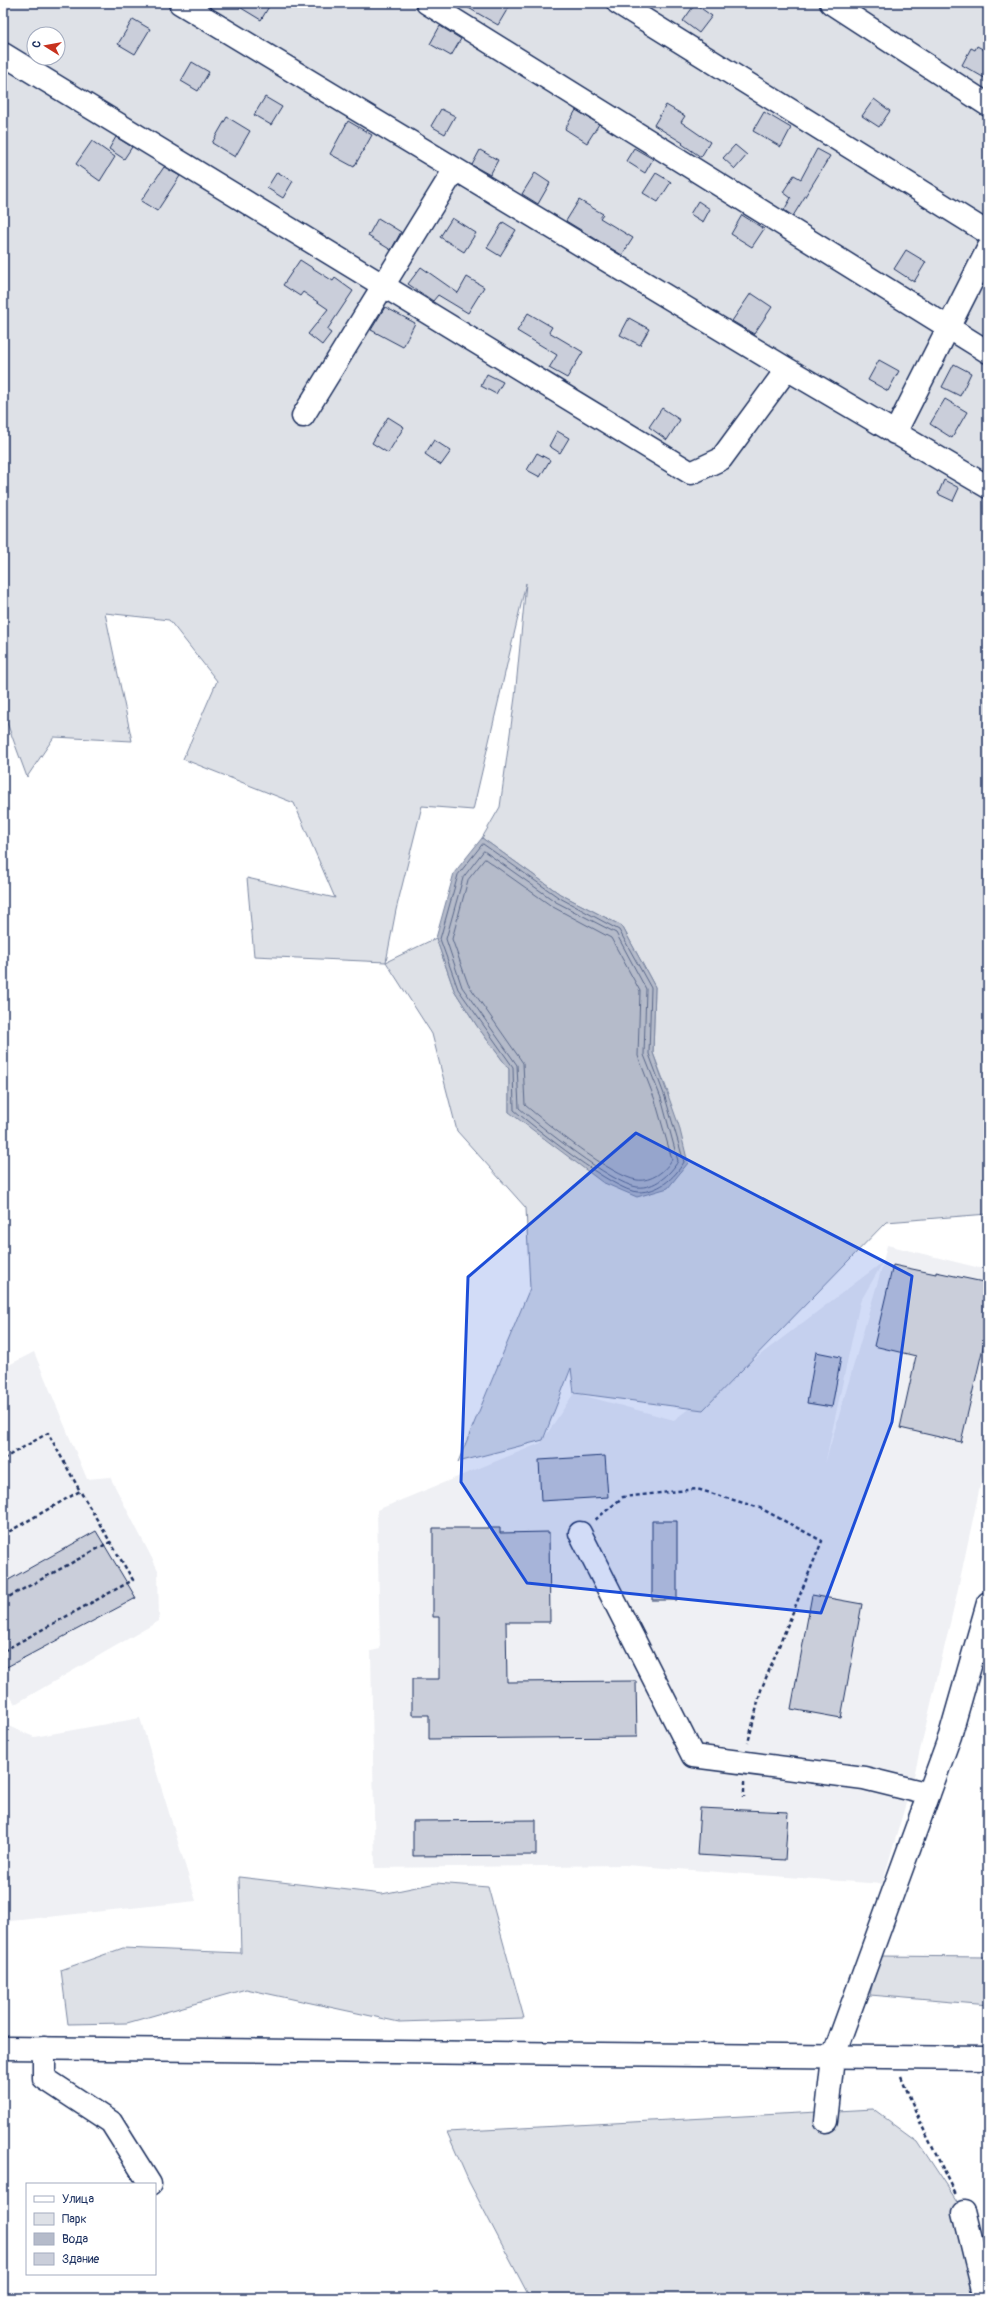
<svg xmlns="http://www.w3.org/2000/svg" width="991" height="2301" viewBox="0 0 991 2301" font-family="Pangolin,sans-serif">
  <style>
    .built { fill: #eff0f4; fill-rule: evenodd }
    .green { fill: #dee1e7; stroke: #7c88a2; fill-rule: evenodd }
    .water { fill: #b5bbca; stroke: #77839f }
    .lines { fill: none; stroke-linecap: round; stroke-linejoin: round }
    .shore { stroke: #596789; stroke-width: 1 }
    .building { fill: #caceda; stroke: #1b2f5e }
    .minor-casing { stroke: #1b2f5e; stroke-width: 25 }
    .major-casing { stroke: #1b2f5e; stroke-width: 25 }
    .path { stroke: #1b2f5e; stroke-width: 2.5; stroke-dasharray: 4 3; stroke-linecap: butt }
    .minor { stroke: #fff; stroke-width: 22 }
    .major { stroke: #fff; stroke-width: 22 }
    .marked { fill: #1d4ed8; fill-opacity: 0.2; stroke: #1d4ed8; stroke-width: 3; stroke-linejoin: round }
  </style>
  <rect width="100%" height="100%" fill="#fff"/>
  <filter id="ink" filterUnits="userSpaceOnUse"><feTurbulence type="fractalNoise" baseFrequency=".025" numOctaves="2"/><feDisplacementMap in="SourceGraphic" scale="8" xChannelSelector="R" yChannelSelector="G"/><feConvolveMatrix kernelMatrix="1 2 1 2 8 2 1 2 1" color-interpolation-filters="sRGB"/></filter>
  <g filter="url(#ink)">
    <!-- built -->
    <path class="built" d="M887,1245L988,1270V1449L956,1598L914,1776L882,1884L625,1865L375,1868L371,1651L380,1649L377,1510L541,1443L574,1393L674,1420L883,1262ZM882,1264H883L825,1464L860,1302Z
      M34,1352L87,1479L110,1477L158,1570L159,1621L15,1704L3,1684V1368Z
      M3,1718L8,1726L34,1737L140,1718L196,1901L11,1921L3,1929Z"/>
    <!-- green -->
    <path class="green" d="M3,3H988V1214L886,1222L703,1410L574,1393L571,1368L543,1440L458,1462L530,1288L526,1208L457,1131L432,1034L386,962L254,956L247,878L335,898L294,803L183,759L217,681L169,620L105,613L132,741L54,737L27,777L3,712ZM34,34H58V58H34ZM526,583L515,697L500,807L482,838L560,894L622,926L655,987L653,1053L669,1095L509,1112V1069L477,1026L454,990L436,938L386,962L396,910L422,806L473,810Z
      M239,1877L382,1894L436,1883L488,1887L524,2018L399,2022L246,1989L127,2023L68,2024L61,1970L123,1948L241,1953Z
      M879,1956L988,1957V2005L870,1995Z
      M873,2109L918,2142L964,2212L982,2298H530L469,2182L447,2132Z"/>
    <!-- water -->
    <path class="water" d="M482,838L560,894L622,926L655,987L653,1053L679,1126L688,1163L668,1188L637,1197L602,1182L509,1112V1069L477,1026L454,990L436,938L454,873Z"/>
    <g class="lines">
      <!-- shore -->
      <path class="shore" d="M483,844L558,897L619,930L651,988L649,1054L665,1097L684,1162C674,1179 658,1192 638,1192C615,1192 534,1127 514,1110L513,1067L458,989L440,939L458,875Z
        M484,851L556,902L616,933L646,989L644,1055L661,1098L678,1161C671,1174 654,1189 637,1187C612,1184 540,1126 519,1108L517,1065L462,987L446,939L463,878Z
        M485,859L553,907L611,938L640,991L638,1056L655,1100L672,1159C666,1171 651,1182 637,1180C612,1177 546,1123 525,1105L523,1063L468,984L452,939L468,880Z"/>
    </g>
    <!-- building -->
    <path class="building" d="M233,3H271L261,20Z
      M460,3H511L498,25Z
      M695,4L712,16L699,33L683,21Z
      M133,19L150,29L135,54L118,44Z
      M440,26L461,39L451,56L430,44Z
      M977,46L988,52V80L962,65L971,48L975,50Z
      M192,62L209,72L198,91L181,81Z
      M265,97L282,107L271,125L254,115Z
      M874,99L890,111L879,127L862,116Z
      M666,105L685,116L681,122L710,142L701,157L682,144L683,143L654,125Z
      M441,109L455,116L445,134L431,126Z
      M576,110L599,124L587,143L565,129Z
      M764,112L791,128L781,147L753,131Z
      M227,117L250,131L235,157L212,143Z
      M348,121L372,135L354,167L330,154Z
      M116,137L132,147L124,159L109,149Z
      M92,141L115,157L100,181L76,164Z
      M735,145L747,155L735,169L723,158Z
      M634,148L653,159L645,173L626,161Z
      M817,149L830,156L793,216L784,210L791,198L783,192L794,175L801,179Z
      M480,150L498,160L490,175L472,165Z
      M164,167L180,176L157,211L141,201Z
      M277,172L293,181L283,198L267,188Z
      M535,173L550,183L538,204L522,194Z
      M656,173L671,182L658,202L643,193Z
      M579,200L603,214L600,218L633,238L622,255L566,221Z
      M698,201L710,209L703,222L690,214Z
      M742,215L764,229L752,247L731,234Z
      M378,218L401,232L391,250L368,236Z
      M452,218L476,233L464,252L440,237Z
      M503,222L516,230L500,256L487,248Z
      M906,250L926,262L914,282L894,269Z
      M300,260L333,281L335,278L353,291L327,330L331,333L322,345L308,334L328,309L303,292L300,296L283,285Z
      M421,267L458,293L467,277L484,287L468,313L438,295L433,301L408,284Z
      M751,293L772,307L754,334L732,321Z
      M385,307L415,323L403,347L371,330Z
      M528,313L552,327L549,332L583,352L567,378L549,368L557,355L517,331Z
      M629,318L649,329L640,345L620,335Z
      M879,360L899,371L888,391L868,380Z
      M954,364L971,373L960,396L942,387Z
      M487,374L503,382L496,394L481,386Z
      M945,399L967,412L952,438L930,424Z
      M662,408L680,420L667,440L649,427Z
      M388,417L404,427L388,453L372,443Z
      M557,431L569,438L560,453L549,446Z
      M434,440L451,451L441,465L425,454Z
      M537,453L550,460L540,477L527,470Z
      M944,480L959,488L953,501L938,494Z
      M893,1265L936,1274V1272L988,1283V1326L961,1442L900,1428L916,1356L874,1346Z
      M816,1352L841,1357L832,1407L807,1403Z
      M605,1456L608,1497L541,1501L539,1460Z
      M652,1521H677V1600H652Z
      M433,1528H500V1533L549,1532L550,1622H506L507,1682L636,1681L637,1737L429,1739V1715H412V1679H439V1617H433Z
      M96,1531L136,1598L3,1669V1583Z
      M812,1595L862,1604L841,1718L791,1709Z
      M700,1808L788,1812L785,1860L697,1855Z
      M536,1820V1855L413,1856V1821Z"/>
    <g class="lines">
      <defs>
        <path id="minor" d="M180,3L787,369L988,487
          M427,3L988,352
          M618,3L988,233
          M831,3L988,105
          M3,54L691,473L721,459L787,369
          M303,416L455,169
          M895,433L988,249
          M580,1533L693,1756L864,1778L929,1794
          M44,2048V2078L111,2122L150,2184
          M826,2121L833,2057L950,1736L988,1603
          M964,2212L985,2298"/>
        <path id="major" d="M3,2048L988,2058"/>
      </defs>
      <!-- minor casing -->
      <use href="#minor" class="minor-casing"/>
      <!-- major casing -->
      <use href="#major" class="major-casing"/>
      <!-- path -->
      <path class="path" d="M3,1459L48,1433L80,1491
        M595,1520L623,1497L697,1489L760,1508L822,1541L761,1690L748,1743
        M3,1535L80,1491L133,1580L3,1651
        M3,1600L110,1542
        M744,1782V1797
        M901,2076L920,2122L956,2195"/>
      <!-- minor -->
      <use href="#minor" class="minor"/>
      <!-- major -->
      <use href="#major" class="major"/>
    </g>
  </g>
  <!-- marked area -->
  <path class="marked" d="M636,1133L912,1276L892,1422L821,1613L527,1583L461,1482L468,1277Z"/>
  <!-- margin -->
  <rect width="991" height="2301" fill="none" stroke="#fff" stroke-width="16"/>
  <rect x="8" y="8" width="975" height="2285" fill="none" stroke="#1b2f5e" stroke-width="1.5" filter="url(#ink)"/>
  <!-- legend -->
  <rect x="26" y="2183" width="130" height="92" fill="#ffffff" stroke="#a4acbf"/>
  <rect x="34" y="2196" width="20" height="6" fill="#ffffff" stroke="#a4acbf"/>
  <text x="62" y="2203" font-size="12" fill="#1b2f5e">Улица</text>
  <rect x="34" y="2213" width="20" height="12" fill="#dee1e7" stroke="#a4acbf"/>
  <text x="62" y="2223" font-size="12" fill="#1b2f5e">Парк</text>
  <rect x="34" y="2233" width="20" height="12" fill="#b5bbca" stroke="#a4acbf"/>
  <text x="62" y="2243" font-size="12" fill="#1b2f5e">Вода</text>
  <rect x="34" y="2253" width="20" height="12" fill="#caceda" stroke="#a4acbf"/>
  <text x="62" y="2263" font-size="12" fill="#1b2f5e">Здание</text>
  <!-- north arrow -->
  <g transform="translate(46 46) rotate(281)"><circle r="19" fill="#ffffff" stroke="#a4acbf"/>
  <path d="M0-3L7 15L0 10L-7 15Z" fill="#c8321e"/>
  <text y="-6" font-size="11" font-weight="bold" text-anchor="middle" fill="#1b2f5e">С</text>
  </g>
</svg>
